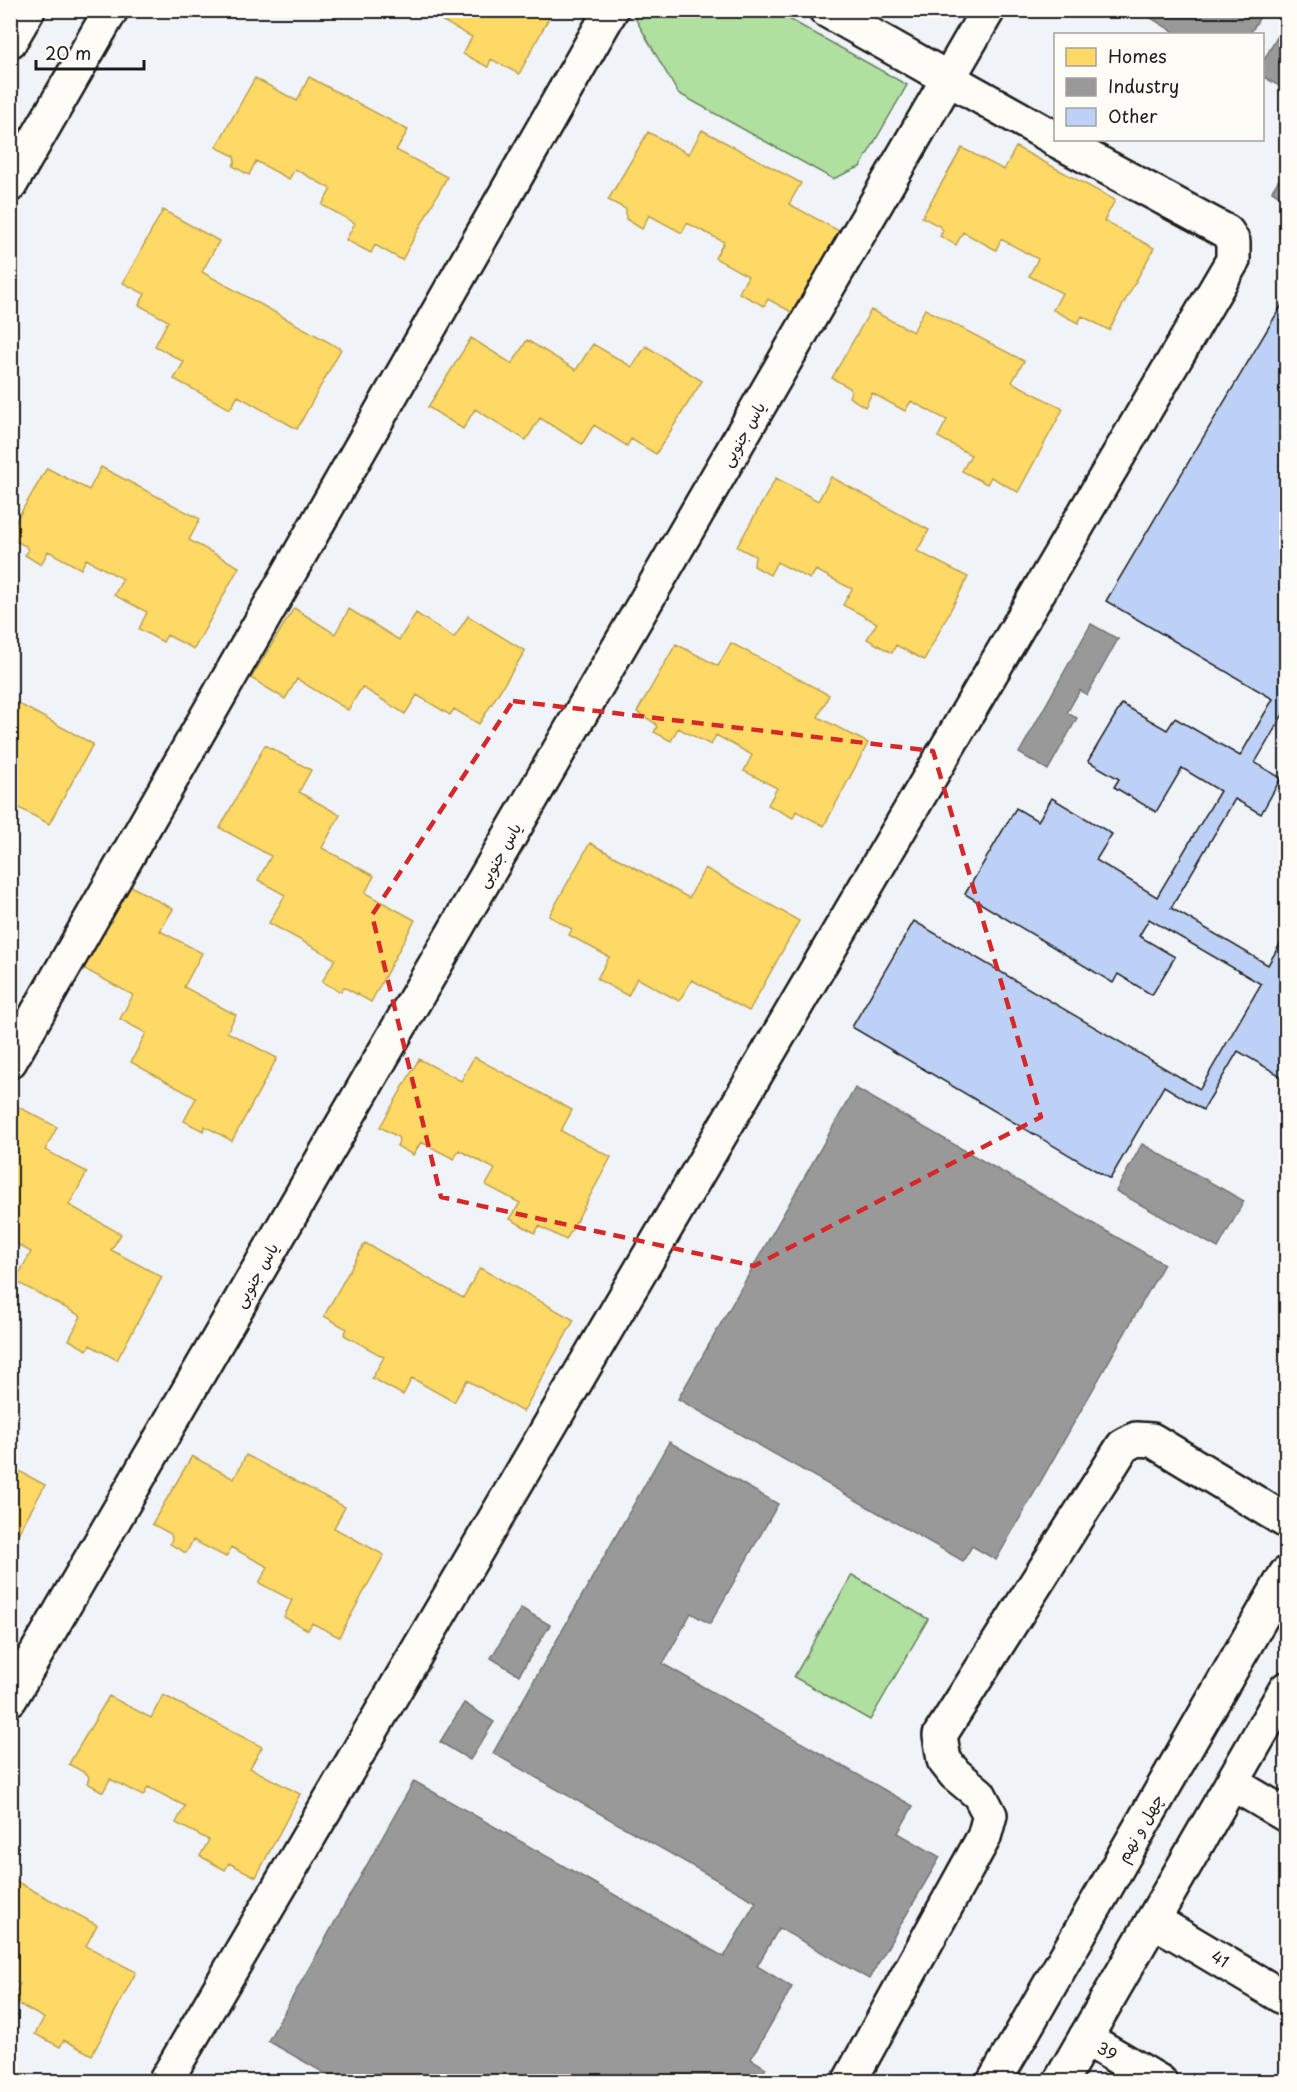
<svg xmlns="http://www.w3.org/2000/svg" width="1297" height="2092" viewBox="0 0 1297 2092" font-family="'Playpen Sans','Playpen Sans Arabic',sans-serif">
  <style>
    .green { fill: #afe0a0; stroke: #667e5e; stroke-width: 1.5 }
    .homes { fill: #ffd966; stroke: #bba050; stroke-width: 1.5 }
    .industry { fill: #999; stroke: #747474; stroke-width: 1.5 }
    .building { fill: #bdd1f6; stroke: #1c1c1c; stroke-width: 1.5 }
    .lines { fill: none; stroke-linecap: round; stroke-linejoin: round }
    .minor-casing { stroke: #1c1c1c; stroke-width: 38 }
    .minor { stroke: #fdfcf7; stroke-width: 33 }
    .marked { fill: none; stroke: #d62828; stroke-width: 4.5; stroke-dasharray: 12 8; stroke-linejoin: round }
    .labels { text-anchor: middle; stroke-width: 6; stroke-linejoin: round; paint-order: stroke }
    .street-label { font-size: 16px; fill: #1c1c1c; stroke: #fdfcf7 }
  </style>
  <rect width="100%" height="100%" fill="#f0f3f7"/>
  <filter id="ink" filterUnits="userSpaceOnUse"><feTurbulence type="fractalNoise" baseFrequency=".0167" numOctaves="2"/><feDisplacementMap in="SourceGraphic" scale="12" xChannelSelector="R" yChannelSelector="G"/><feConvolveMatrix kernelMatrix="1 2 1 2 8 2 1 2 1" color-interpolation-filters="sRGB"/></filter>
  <g filter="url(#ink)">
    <!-- green -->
    <path class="green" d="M639,11H775L907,85L860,167L833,179L678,93L635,18Z
      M852,1575L928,1619L870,1720L794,1677Z"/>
    <!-- homes -->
    <path class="homes" d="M443,10H553L519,74L491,59L488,67L463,54L472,37L439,19Z
      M309,77L408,130L396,150L447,177L402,260L375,245L371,253L346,240L355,223L322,205L331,189L295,169L289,179L256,161L249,175L233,166L235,161L234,156L216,147L255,78L297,101Z
      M702,130L801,183L789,204L839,231L795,314L768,299L764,306L739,293L748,276L715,258L724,242L687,223L682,233L649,215L642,229L626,219V209L608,200L648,132L689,154Z
      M1016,147L1115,200L1104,221L1154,248L1109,330L1082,316L1078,323L1053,310L1062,293L1029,276L1038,259L1001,239L996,250L963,232L956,245L940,236L943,231L941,227L922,217L962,148L1004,170Z
      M163,210L219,241L202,272L341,349L297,429L238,396L230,409L174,379L184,362L155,346L168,321L139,305L145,294L123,283Z
      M925,309L1024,361L1012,382L1063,409L1018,492L991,477L987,484L962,471L971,455L938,437L947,420L911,401L905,411L872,393L865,407L849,397L851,392L850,388L832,378L871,310L913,332Z
      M471,338L512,364L527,340L576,370L593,344L632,367L646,346L702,381L656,454L631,439L627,446L594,425L582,444L540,418L526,440L475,409L463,429L428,407Z
      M101,467L200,519L189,540L239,567L194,649L167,635L163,642L139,629L147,612L114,595L123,579L86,559L81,569L48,551L41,565L25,555L28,551L26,546L10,538V531L47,468L89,490Z
      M831,477L929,530L917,551L968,577L924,660L896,645L892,653L867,639L877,623L843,605L852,589L816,570L810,579L777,562L770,575L754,566L755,556L737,547L776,478L818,501Z
      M294,608L335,634L349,609L399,640L416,613L454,638L468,616L525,651L479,724L454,709L450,715L417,695L405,714L362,687L348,710L297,679L285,699L251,678Z
      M731,643L829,695L818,717L868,743L824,826L796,811L793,818L768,805L777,788L744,771L752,755L716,735L711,745L678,728L671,741L654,732L657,727L655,723L637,712L676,644L718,666Z
      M10,699L93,744L49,824L10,803Z
      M265,745L311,770L299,792L340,815L322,848L374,876L365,893L415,920L371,1002L344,987L341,992L322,982L335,959L269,923L285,895L258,880L271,856L220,828Z
      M590,843L689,898L705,868L799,921L749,1011L692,980L679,1001L637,978L628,996L597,979L609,957L569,935L572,929L549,916Z
      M127,884L173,909L160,931L202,953L184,987L236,1015L227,1032L277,1058L232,1141L205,1126L203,1131L184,1121L196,1098L131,1062L146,1033L120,1019L133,995L81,967Z
      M474,1057L572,1110L561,1131L611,1157L566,1240L539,1226L535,1233L510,1219L520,1203L486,1185L495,1169L459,1150L454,1159L421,1142L413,1155L397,1146L399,1141L398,1137L380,1127L419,1059L461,1081Z
      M11,1103L57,1127L45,1150L87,1172L69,1205L121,1234L111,1250L162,1277L117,1360L90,1345L87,1350L69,1340L81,1316L15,1281L31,1252L10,1240V1226L17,1214L10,1210Z
      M365,1243L463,1298L480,1268L574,1320L523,1412L467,1380L454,1402L412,1378L403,1395L372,1378L384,1357L344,1335L347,1329L324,1316Z
      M246,1455L345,1507L334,1528L384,1555L339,1637L312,1623L308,1630L284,1617L292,1600L259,1583L268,1567L231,1547L226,1557L193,1540L186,1553L170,1544L172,1539L171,1534L152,1524L192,1456L234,1479Z
      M10,1466L45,1485L10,1548Z
      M163,1695L262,1747L250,1768L300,1794L256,1877L229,1863L225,1870L200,1856L209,1840L176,1823L185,1806L148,1787L143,1796L110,1779L103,1792L87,1783L89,1778L87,1774L69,1764L109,1696L151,1718Z
      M10,1878L97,1925L86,1946L136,1972L92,2055L64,2040L60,2047L35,2034L44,2018L11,2000L20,1984L10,1979Z"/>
    <!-- industry -->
    <path class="industry" d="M1138,10H1264L1250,34H1177Z
      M1286,22V90L1262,76V63Z
      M1286,168V200L1272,191Z
      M1091,624L1118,639L1087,695L1080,690L1067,713L1077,718L1048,770L1019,753Z
      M855,1088L1164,1264L996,1560L972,1546L963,1561L678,1399Z
      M1142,1144L1244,1201L1218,1248L1116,1191Z
      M669,1442L778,1504L710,1624L691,1613L663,1664L913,1806L898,1833L940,1857L869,1979L779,1928L757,1966L792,1987L751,2059L766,2068L758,2082H340L268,2041L414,1781L724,1957L756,1902L493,1753Z
      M521,1608L550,1625L519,1675L491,1658Z
      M464,1703L494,1722L470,1760L440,1742Z"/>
    <!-- building -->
    <path class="building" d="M1286,298V709L1255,763L1281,778L1261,814L1235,799L1171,908L1268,965L1286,934V1079L1238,1051L1203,1110L1164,1086L1110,1179L852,1027L914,921L1200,1089L1261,984L1149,919L1139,936L1175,957L1152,995L1118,974L1113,983L965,894L1016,808L1038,821L1052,798L1112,834L1096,860L1157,897L1220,791L1182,768L1156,812L1114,787L1119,779L1088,761L1122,704L1167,730L1175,718L1240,756L1273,699L1106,601Z"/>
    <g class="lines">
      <defs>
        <path id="minor" d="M826,10L1056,139
          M10,41L28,10
          M10,185L111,10
          M10,1061L611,10
          M10,1699L988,10
          M1232,1783L1286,1815
          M1153,1920L1286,1999
          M1085,2038L1160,2082
          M165,2082L1233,260V242L1227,232L1056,140
          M849,2082L984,1837L990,1815L979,1794L955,1774L944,1760L940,1735L1123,1446L1136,1439L1152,1440L1286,1521
          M994,2082L1286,1574
          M1060,2082L1286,1689"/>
      </defs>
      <!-- minor casing -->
      <use href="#minor" class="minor-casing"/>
      <!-- minor -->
      <use href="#minor" class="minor"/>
    </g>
  </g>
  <!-- marked area -->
  <path class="marked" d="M513,701L933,751L1041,1117L754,1266L441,1197L372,915Z"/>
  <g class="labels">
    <!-- street labels -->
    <g class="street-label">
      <text transform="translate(743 434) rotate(-60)" y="6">یاس جنوبی</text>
      <text transform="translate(499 855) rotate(-60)" y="6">یاس جنوبی</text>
      <text transform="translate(256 1275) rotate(-60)" y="6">یاس جنوبی</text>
      <text transform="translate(1140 1828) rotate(-60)" y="6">چهل و نهم</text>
      <text transform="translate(1220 1959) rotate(31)" y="6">41</text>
      <text transform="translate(1107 2051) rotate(30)" y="6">39</text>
    </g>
  </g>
  <!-- margin -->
  <rect width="1297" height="2092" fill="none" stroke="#fdfcf7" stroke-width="36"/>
  <rect x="18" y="18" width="1261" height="2056" fill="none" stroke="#1c1c1c" stroke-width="2" filter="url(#ink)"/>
  <!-- legend -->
  <rect x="1054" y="33" width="210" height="108" fill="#fdfcf7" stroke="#a3a29f" stroke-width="1.5"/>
  <rect x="1066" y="48" width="30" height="18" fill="#ffd966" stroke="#a3a29f" stroke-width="1.5"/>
  <text x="1108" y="63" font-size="18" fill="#1c1c1c">Homes</text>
  <rect x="1066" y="78" width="30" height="18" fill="#999999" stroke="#a3a29f" stroke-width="1.5"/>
  <text x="1108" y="93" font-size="18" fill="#1c1c1c">Industry</text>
  <rect x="1066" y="108" width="30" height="18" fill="#bdd1f6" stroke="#a3a29f" stroke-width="1.5"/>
  <text x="1108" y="123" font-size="18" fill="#1c1c1c">Other</text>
  <!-- scale -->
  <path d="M36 60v9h108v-9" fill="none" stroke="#1c1c1c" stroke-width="3"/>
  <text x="45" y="60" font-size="18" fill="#1c1c1c" stroke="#fdfcf7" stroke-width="4.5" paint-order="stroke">20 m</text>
</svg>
